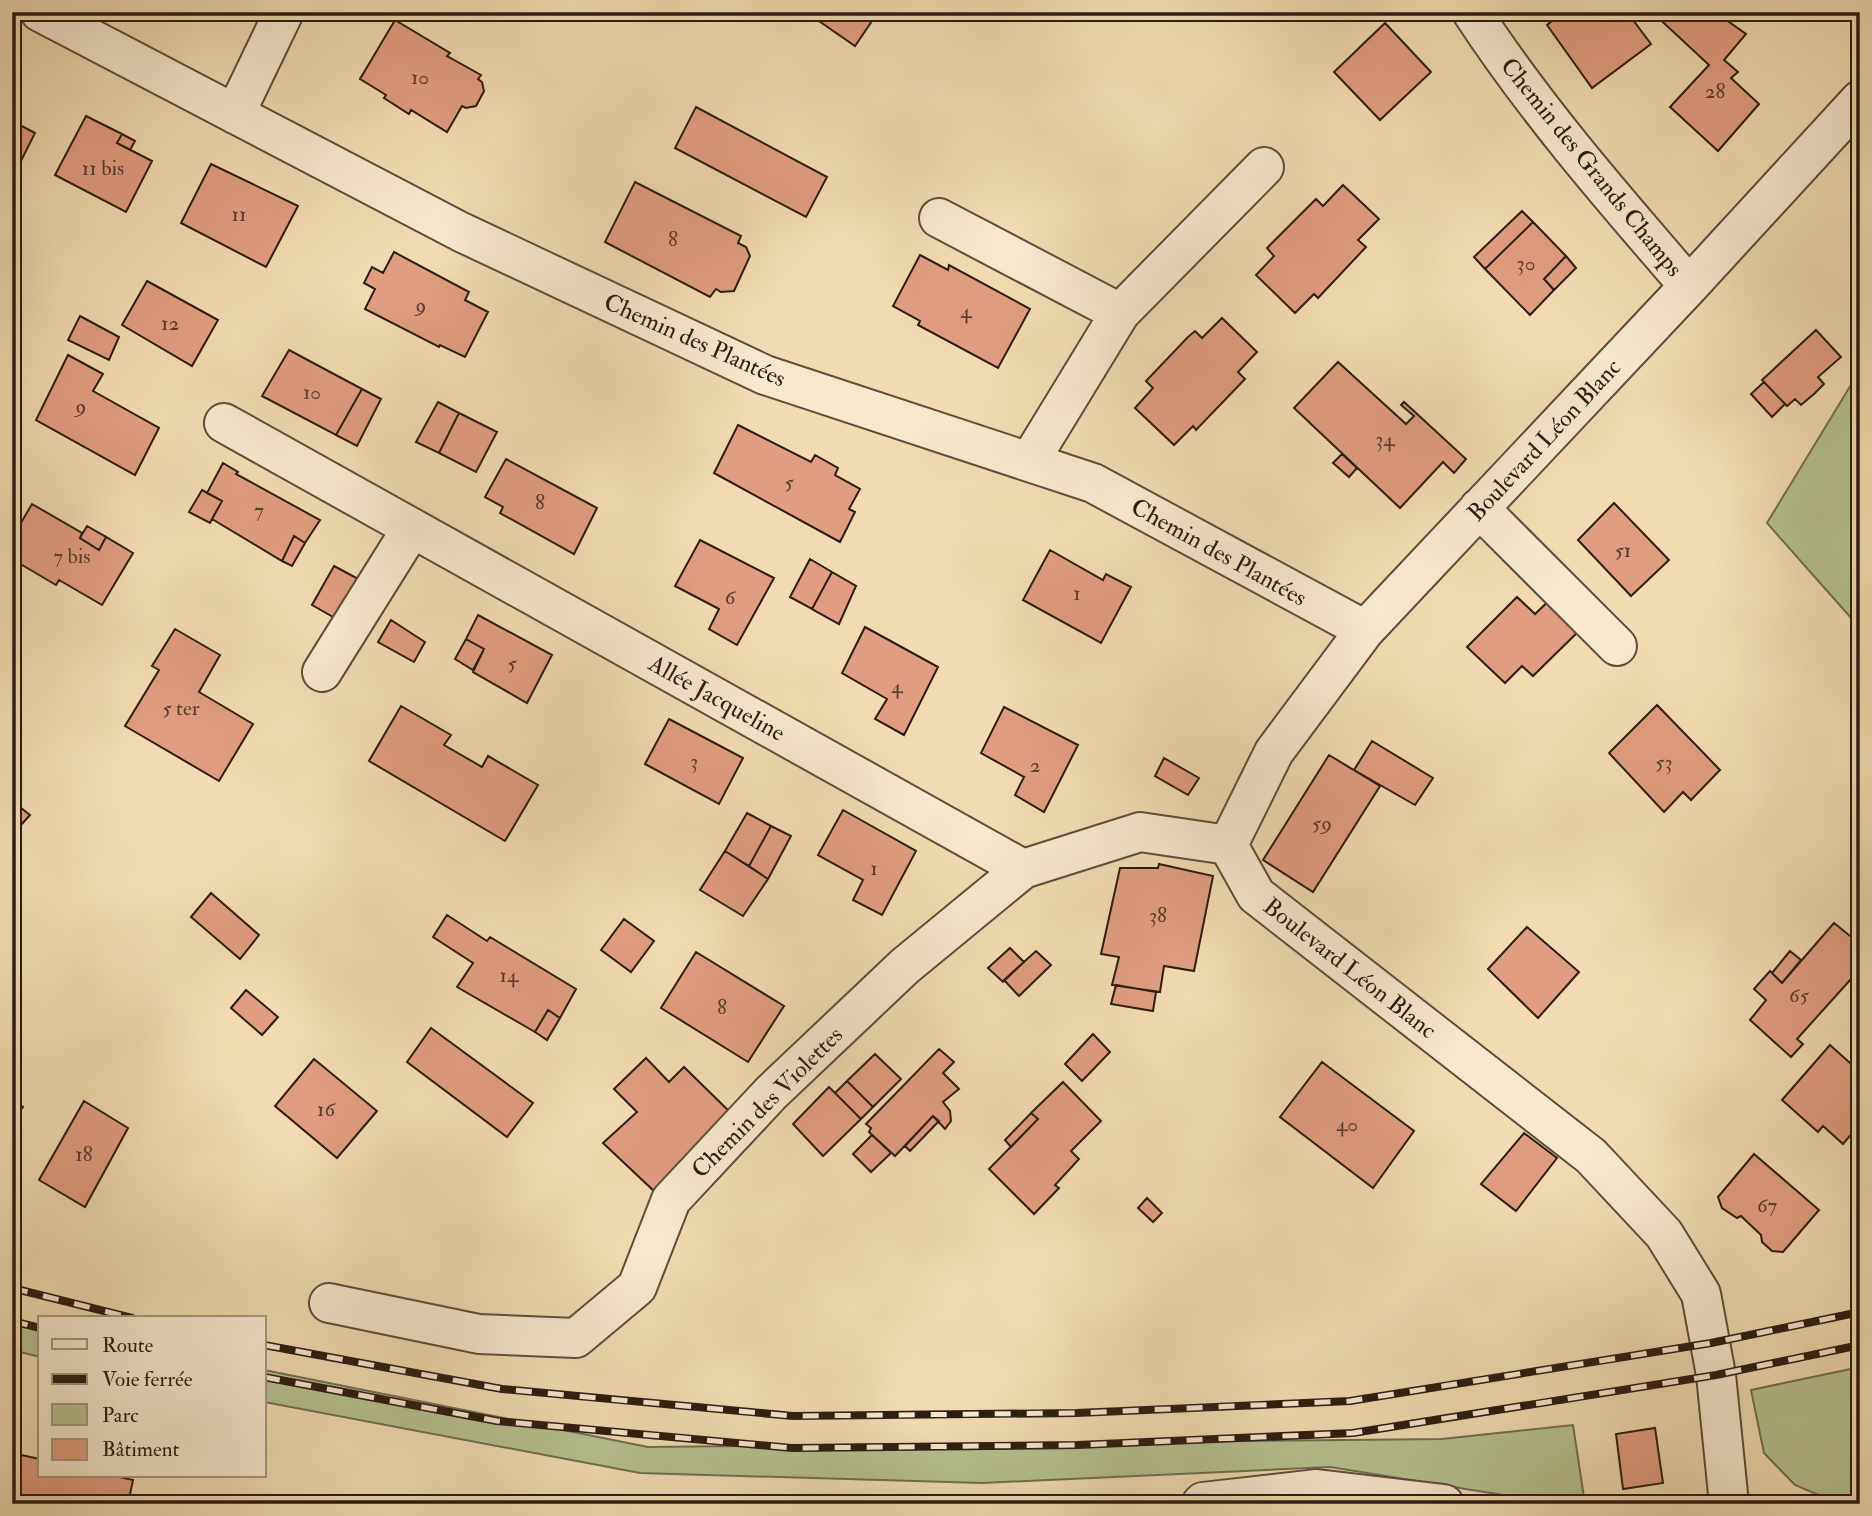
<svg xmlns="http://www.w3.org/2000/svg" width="1872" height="1516" viewBox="0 0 1872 1516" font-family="'IM FELL Double Pica',serif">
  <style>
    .green { fill: #b6c190; stroke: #716e51; stroke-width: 2 }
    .building { fill: #e19d81; stroke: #2c1c12; stroke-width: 2 }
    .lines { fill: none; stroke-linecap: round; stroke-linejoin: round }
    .minor-casing { stroke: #5e4c3a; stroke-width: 42 }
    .minor { stroke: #f7e8cd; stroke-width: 38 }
    .rail-casing { stroke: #2c1c12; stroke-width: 8 }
    .rail { stroke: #f7e8cd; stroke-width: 5; stroke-dasharray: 16; stroke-linecap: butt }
    .labels { text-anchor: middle; stroke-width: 7; stroke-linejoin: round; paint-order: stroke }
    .number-label { font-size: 21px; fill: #593c2e }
    .street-label { font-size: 24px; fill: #2c1c12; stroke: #f7e8cd }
  </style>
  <rect width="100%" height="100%" fill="#f2dbb2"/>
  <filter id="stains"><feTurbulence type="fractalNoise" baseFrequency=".00286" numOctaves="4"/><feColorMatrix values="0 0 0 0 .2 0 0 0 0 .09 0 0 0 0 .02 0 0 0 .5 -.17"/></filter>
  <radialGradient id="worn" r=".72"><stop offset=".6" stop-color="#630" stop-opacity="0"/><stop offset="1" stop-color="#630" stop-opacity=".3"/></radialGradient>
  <!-- green -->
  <path class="green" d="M1860,370V628L1767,523Z
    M12,1319L40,1325V1357L12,1350Z
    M1860,1367V1498L1837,1503L1795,1485L1764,1453L1751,1390Z
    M264,1370L648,1447L1442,1439L1573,1425L1585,1504H1567L1509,1496L1330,1467L982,1483L640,1473L264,1402Z"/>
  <!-- building -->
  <path class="building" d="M806,12H878L855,46Z
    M1563,12H1627L1651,44L1592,88L1547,25Z
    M1652,12H1715L1746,34L1724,60L1738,72L1731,78L1759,104L1718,151L1670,107L1709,65Z
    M395,20L450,53L447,56L481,75L478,79L482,82L484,91L476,106L466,108L462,106L447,132L411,110L409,114L384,98L386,95L360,79Z
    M1385,23L1431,72L1380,120L1334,72Z
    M696,107L827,177L806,217L675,148Z
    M86,116L122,134L117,143L152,161L126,212L55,175Z
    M12,121L35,133L20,163L12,159Z
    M122,134L135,141L130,150L117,143Z
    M211,164L298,206L266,267L181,223Z
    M635,182L741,236L738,243L746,247L750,256L734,291L721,292L716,289L710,297L605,242Z
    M1343,185L1379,219L1358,240L1366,247L1318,298L1314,294L1295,313L1256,275L1274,256L1267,248L1316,199L1323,206Z
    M1522,211L1533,222L1485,269L1474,257Z
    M1533,222L1566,256L1544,279L1554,290L1530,315L1485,269Z
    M394,252L469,292L465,300L488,312L465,357L440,345L439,347L365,309L375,289L364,283L372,267L383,273Z
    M920,255L948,270L949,265L1030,309L998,368L918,325L920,321L893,306Z
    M1566,256L1576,268L1554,290L1544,279Z
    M147,281L218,320L192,366L122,325Z
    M80,316L119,337L109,360L68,340Z
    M1222,318L1257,352L1238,372L1245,379L1196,430L1193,426L1174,445L1135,408L1153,388L1146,381L1188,337L1195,331L1202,338Z
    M1816,330L1841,357L1818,377L1824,384L1814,394L1801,405L1795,399L1787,406L1762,380Z
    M289,350L362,389L336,435L262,396Z
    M68,355L103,374L93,391L159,428L135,475L36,420Z
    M1338,362L1406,424L1414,416L1401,405L1404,402L1466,459L1454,473L1443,462L1400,508L1294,408Z
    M1764,382L1785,404L1772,417L1751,394Z
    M362,389L381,399L357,446L336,435Z
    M438,402L459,413L439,453L416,442Z
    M459,413L497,432L476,472L439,453Z
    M738,425L811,462L815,455L838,468L835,475L860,489L849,509L855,512L840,542L714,473Z
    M1342,454L1357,468L1349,477L1333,463Z
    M506,459L597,508L574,554L500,513L503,507L485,497Z
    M223,463L238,472L236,474L320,520L305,543L294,536L282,561L212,519L222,501L207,493Z
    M202,490L222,501L210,523L189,512Z
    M1614,503L1669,560L1631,596L1578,540Z
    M32,504L82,533L80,538L99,550L106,537L133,553L102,605L59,580L56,585L12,559V538Z
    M87,526L106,537L99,550L80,538Z
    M294,536L305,543L292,566L282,561Z
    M700,540L774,578L737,645L709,629L719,609L675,586Z
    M1050,550L1103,580L1106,574L1131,587L1101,643L1023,600Z
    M810,559L832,572L812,609L790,597Z
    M334,566L362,581L340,621L312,605Z
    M832,572L856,586L839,624L812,609Z
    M1556,594L1585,625L1533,676L1522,666L1505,683L1467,647L1517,597L1535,614Z
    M478,615L552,655L527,703L473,672L484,649L466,639Z
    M391,620L425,642L414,662L378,642Z
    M865,627L938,667L904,735L875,719L887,699L842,673Z
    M175,629L220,655L199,692L253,724L219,781L125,726L159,670L152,666Z
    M466,639L484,649L473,670L455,659Z
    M1657,705L1720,770L1691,800L1683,792L1664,812L1609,753Z
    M401,706L451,735L444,745L482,767L488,756L538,785L505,841L369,761Z
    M1004,707L1078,745L1044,812L1015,795L1024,777L981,753Z
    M669,719L743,758L719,804L645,764Z
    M1372,741L1433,778L1415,805L1354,770Z
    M1329,755L1380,786L1313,892L1263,860Z
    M1164,758L1199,778L1188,795L1155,776Z
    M15,803L30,815L12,835V807Z
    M843,810L916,851L882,915L853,900L863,880L818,855Z
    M747,813L771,826L749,866L725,851Z
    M771,826L791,836L768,879L749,866Z
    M725,851L768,879L743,916L700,890Z
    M1159,864L1213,876L1194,971L1164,966L1160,992L1112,985L1119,957L1101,954L1120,868H1158Z
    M211,893L259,935L240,959L191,917Z
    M447,915L487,941L490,937L576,989L560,1018L548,1010L535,1032L457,987L473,963L433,937Z
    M624,919L654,941L631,972L601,950Z
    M1834,923L1860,944V969L1797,1039L1803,1044L1791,1057L1750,1020L1766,1000L1754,989L1770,971L1782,983Z
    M1527,927L1579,972L1538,1018L1488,969Z
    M1010,948L1024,962L1003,982L988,968Z
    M1036,951L1051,965L1019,996L1004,980Z
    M1790,951L1801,960L1782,983L1772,973Z
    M696,952L784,1006L748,1062L661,1008Z
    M1116,985L1156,992L1153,1011L1111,1004Z
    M246,990L278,1017L262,1035L231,1008Z
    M548,1010L560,1018L547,1040L535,1032Z
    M431,1028L533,1103L507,1137L407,1062Z
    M1093,1034L1110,1052L1082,1081L1065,1064Z
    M1830,1045L1860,1072V1124L1843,1144L1823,1126L1818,1132L1782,1100Z
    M939,1049L954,1062L943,1073L959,1089L943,1102L950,1111L951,1121L945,1129L933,1116L895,1156L869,1132L871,1128L866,1124Z
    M875,1054L901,1079L873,1107L847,1081Z
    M646,1058L669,1082L684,1067L733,1115L655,1192L603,1143L637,1112L614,1089Z
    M314,1059L377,1111L337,1158L275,1106Z
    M1322,1062L1414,1131L1373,1188L1280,1117Z
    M847,1081L873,1107L861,1119L835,1093Z
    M1063,1082L1101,1121L1071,1151L1079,1159L1055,1185L1059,1188L1034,1214L989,1169L1038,1119L1031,1113Z
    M829,1087L861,1119L823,1156L793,1124Z
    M12,1097L23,1107L12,1120Z
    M84,1101L128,1128L85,1207L39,1180Z
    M1031,1113L1038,1119L1011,1147L1005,1140Z
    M933,1116L939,1121L910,1151L905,1146Z
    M1524,1133L1557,1158L1516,1211L1481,1184Z
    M872,1135L891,1153L871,1172L853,1154Z
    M1754,1154L1819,1210L1783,1252L1772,1251L1762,1242L1761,1235L1741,1216L1737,1218L1722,1208L1718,1197Z
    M1147,1198L1162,1213L1153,1222L1138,1208Z
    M1655,1428L1663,1483L1623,1489L1616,1434Z
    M12,1453L40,1459V1476H115L133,1480L128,1504H12Z
    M193,1495L230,1504H190Z"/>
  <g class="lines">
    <defs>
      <path id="minor" d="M40,12L461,232L765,375L1093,483L1365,630
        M1472,12C1536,110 1613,198 1689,286
        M235,114L284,12
        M939,218L1120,313
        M224,423L1023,869
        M1029,462L1120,313L1264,167
        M1479,508L1617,646
        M322,672L412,528
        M329,1303L479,1334L576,1338L637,1287L671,1200L771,1093L905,966L1023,869L1140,832L1228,845
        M1201,1504L1203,1502L1317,1489L1444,1504
        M1729,1504L1716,1375L1701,1294L1664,1234L1591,1156L1256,895L1228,845L1274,752L1365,630L1689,286L1860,100"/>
    </defs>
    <!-- minor casing -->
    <use href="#minor" class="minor-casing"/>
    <!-- minor -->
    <use href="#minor" class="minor"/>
    <defs>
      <path id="rail" d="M12,1288L132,1318
        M12,1321L40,1328
        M264,1345L502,1389L793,1416L1077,1413L1350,1401L1711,1343L1860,1312
        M264,1377L497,1421L792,1448L1078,1445L1353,1433L1716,1375L1860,1345"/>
    </defs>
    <!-- rail casing -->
    <use href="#rail" class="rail-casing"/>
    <!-- rail -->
    <use href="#rail" class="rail"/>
  </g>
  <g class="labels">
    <!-- number labels -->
    <g class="number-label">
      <text x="420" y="84">10</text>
      <text x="1715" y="98">28</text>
      <text x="103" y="175">11 bis</text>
      <text x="239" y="221">11</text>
      <text x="673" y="246">8</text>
      <text x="1526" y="270">30</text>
      <text x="421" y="312">9</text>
      <text x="966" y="318">4</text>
      <text x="170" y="330">12</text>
      <text x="312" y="399">10</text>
      <text x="81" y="413">9</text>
      <text x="1385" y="446">34</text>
      <text x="789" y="489">5</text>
      <text x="540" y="509">8</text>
      <text x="259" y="517">7</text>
      <text x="1623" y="557">51</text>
      <text x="72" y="563">7 bis</text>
      <text x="1077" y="600">1</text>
      <text x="730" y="604">6</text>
      <text x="512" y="670">5</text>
      <text x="897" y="693">4</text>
      <text x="181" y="715">5 ter</text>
      <text x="694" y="768">3</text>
      <text x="1664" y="769">53</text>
      <text x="1035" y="772">2</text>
      <text x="1322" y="830">59</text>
      <text x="874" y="875">1</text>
      <text x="1158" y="922">38</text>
      <text x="509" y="982">14</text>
      <text x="1799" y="1002">65</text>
      <text x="722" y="1014">8</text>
      <text x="326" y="1116">16</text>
      <text x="1347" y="1131">40</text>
      <text x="84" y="1161">18</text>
      <text x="1767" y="1212">67</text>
    </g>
    <!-- street labels -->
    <g class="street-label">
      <text transform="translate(1592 167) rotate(51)" y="8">Chemin des Grands Champs</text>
      <text transform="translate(695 340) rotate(24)" y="8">Chemin des Plantées</text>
      <text transform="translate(1544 440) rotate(-47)" y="8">Boulevard Léon Blanc</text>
      <text transform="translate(1219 552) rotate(29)" y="8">Chemin des Plantées</text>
      <text transform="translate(717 698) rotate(29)" y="8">Allée Jacqueline</text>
      <text transform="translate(1350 968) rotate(38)" y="8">Boulevard Léon Blanc</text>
      <text transform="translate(767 1102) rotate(-45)" y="8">Chemin des Violettes</text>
    </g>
  </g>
  <!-- margin -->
  <rect width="1872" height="1516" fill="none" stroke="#f2dbb2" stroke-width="42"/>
  <rect x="14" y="14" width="1844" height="1488" fill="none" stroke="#2c1c12" stroke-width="3.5"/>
  <rect x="21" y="21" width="1830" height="1474" fill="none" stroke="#2c1c12" stroke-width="2"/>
  <!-- legend -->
  <rect x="38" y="1316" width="228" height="161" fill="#f7e8cd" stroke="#a69682" stroke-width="2"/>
  <rect x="52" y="1339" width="35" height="10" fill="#f7e8cd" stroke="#a69682" stroke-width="2"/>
  <text x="102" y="1352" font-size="21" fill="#2c1c12">Route</text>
  <rect x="52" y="1374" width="35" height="10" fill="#2c1c12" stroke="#a69682" stroke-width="2"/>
  <text x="102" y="1386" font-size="21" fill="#2c1c12">Voie ferrée</text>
  <rect x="52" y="1404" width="35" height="21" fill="#b6c190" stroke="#a69682" stroke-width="2"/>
  <text x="102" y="1422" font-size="21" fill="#2c1c12">Parc</text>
  <rect x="52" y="1439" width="35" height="21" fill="#e19d81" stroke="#a69682" stroke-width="2"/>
  <text x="102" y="1456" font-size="21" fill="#2c1c12">Bâtiment</text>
  <rect width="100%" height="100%" filter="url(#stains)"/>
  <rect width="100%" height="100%" fill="url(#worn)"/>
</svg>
